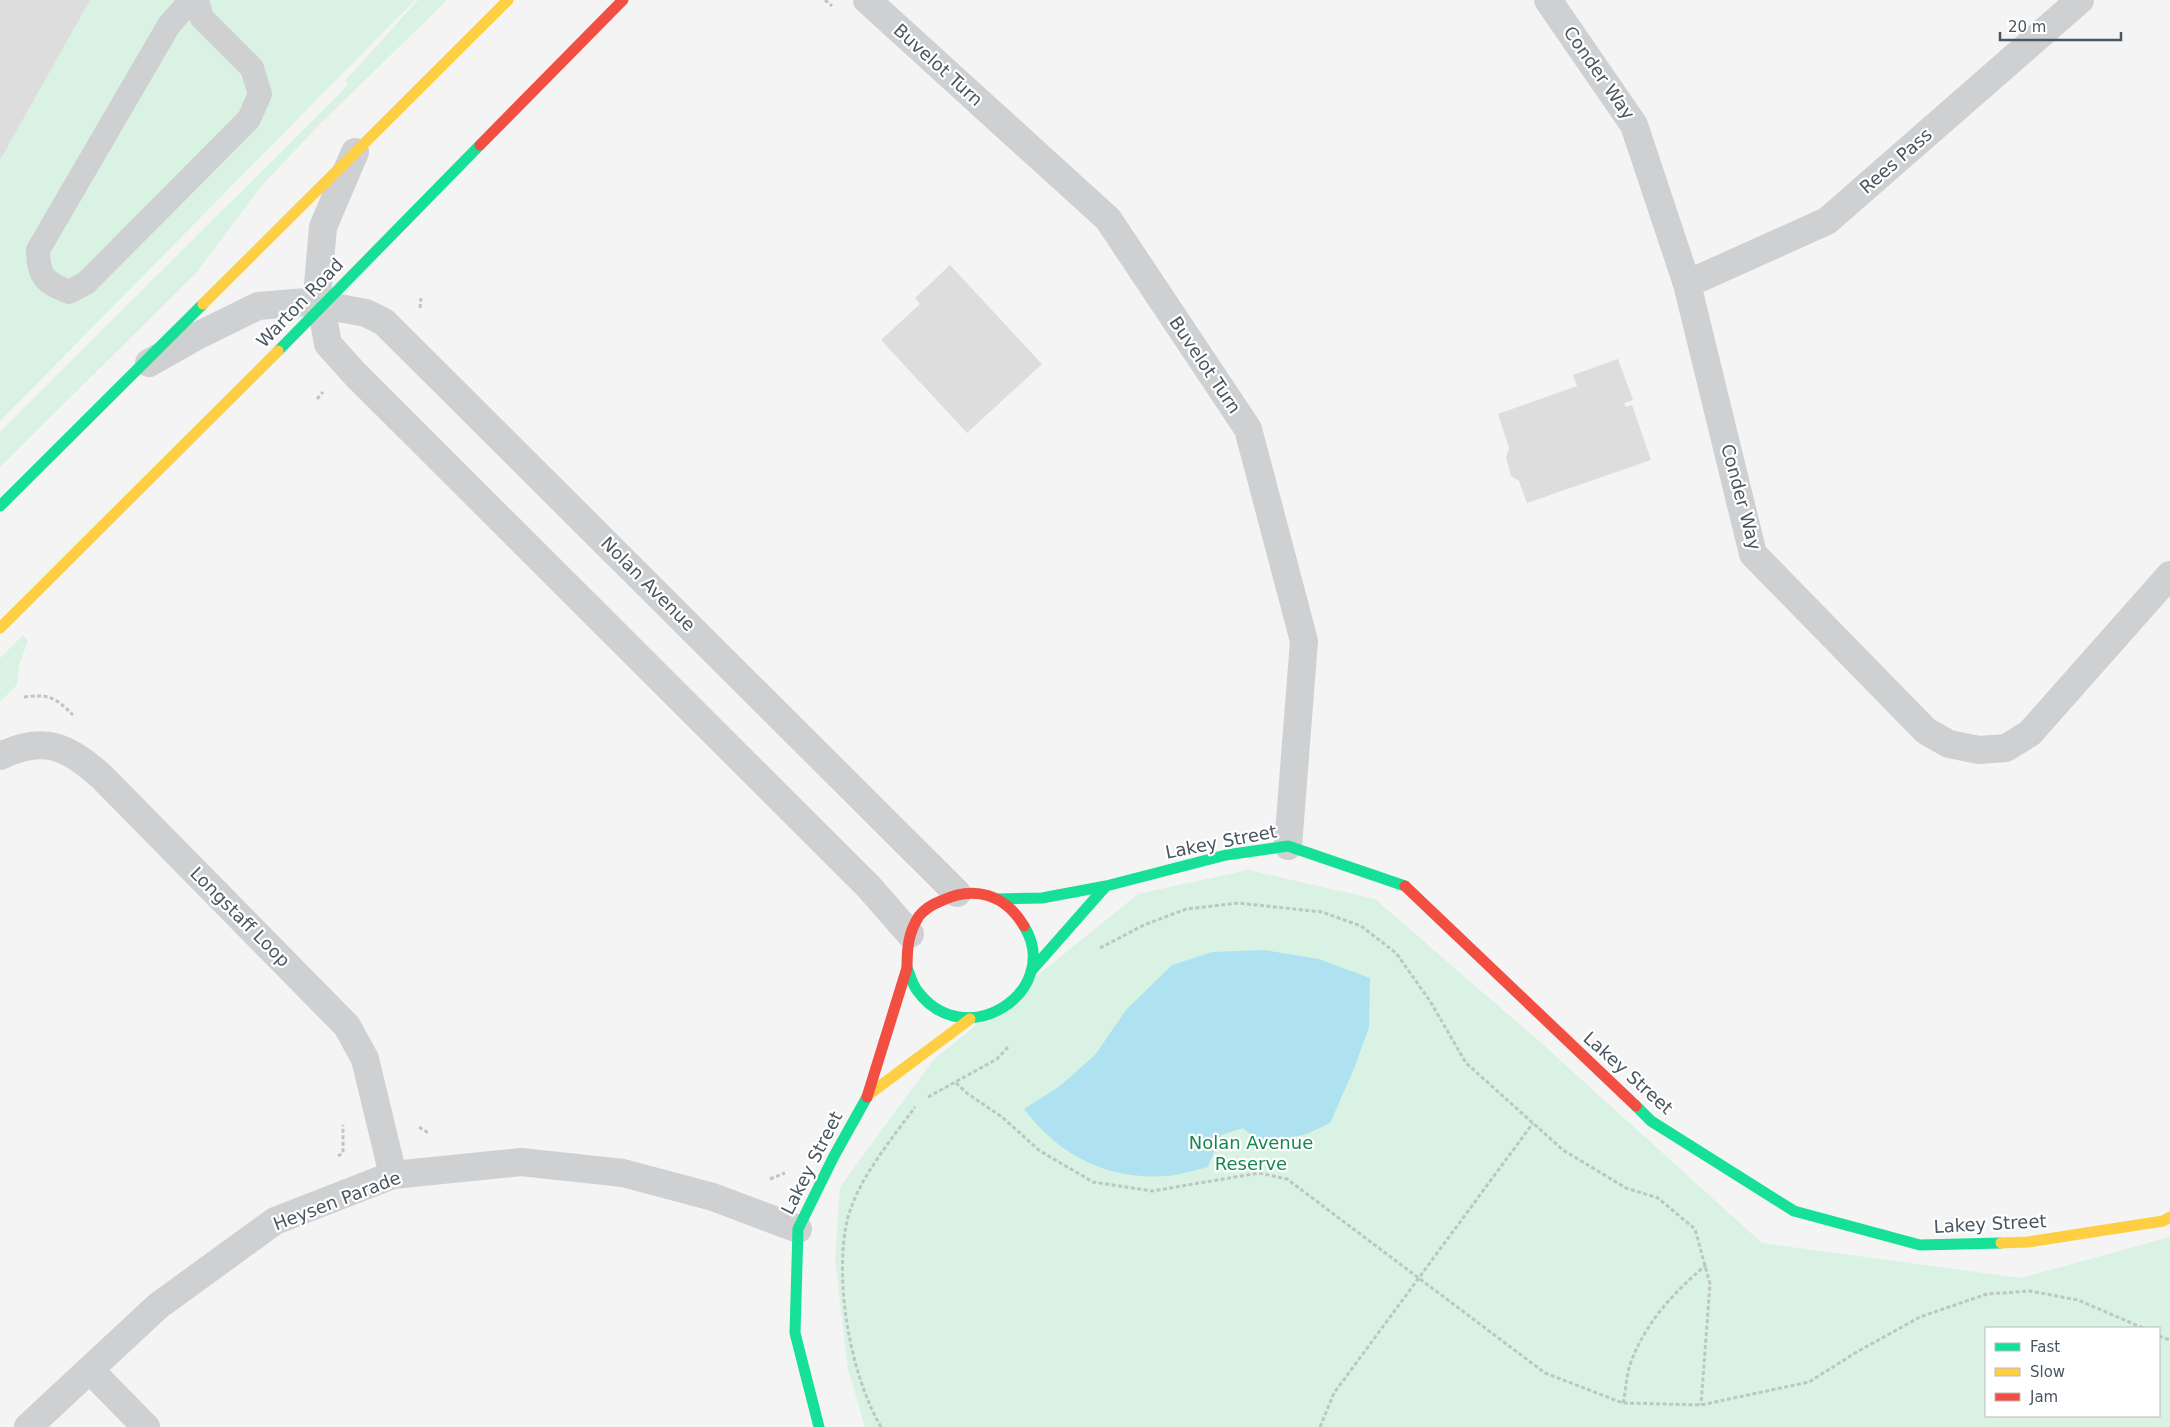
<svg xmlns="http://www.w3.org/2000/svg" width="2170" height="1427" viewBox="0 0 2170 1427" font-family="'DejaVu Sans',sans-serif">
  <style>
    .green { fill: #d9f2e3; fill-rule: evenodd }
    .water { fill: #aee2f0 }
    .building { fill: #ddddde }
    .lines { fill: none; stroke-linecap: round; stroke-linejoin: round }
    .path { stroke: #bcc7c4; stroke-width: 3; stroke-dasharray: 4 2.5; stroke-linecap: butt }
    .lane { stroke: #ced0d2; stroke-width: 24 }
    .street { stroke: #ced0d2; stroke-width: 28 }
    .fast { stroke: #16e098; stroke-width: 11 }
    .slow { stroke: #ffcf43; stroke-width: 11 }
    .jam { stroke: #f24e42; stroke-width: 11 }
    .labels { text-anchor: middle; stroke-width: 4.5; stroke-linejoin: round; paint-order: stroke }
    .street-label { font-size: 18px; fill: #4a5661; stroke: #fff }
    .park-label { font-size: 18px; fill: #17864f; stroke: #fff }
  </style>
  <rect width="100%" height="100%" fill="#f4f4f4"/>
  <!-- green -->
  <path class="green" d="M0,0H415L0,421Z
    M418,0H447L320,124L263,184L196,273L0,467V432L348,85L345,81Z
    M23,635L28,640L19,666L17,685L0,702V658Z
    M1248,870L1375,899L1540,1042L1762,1243L2021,1278L2170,1237V1427H865L848,1369L835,1260L840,1187L933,1060L1138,894ZM1986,1328H2159V1416H1986Z"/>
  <!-- water -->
  <path class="water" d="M1264,950L1319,959L1370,978L1369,1027L1354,1069L1330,1123L1307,1134L1262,1144L1243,1128L1221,1135L1208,1167C1195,1170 1180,1175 1167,1176C1106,1180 1060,1156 1024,1109L1060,1086L1095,1055L1126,1010L1172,965L1212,952Z"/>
  <!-- building -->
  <path class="building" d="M0,0H90L0,160Z
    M950,265L1042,364L967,433L881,340L920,304L915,298Z
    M1618,359L1633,400L1624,403L1626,407L1632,405L1651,460L1527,503L1519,481L1511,476L1506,458L1509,448L1498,414L1577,386L1573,375Z"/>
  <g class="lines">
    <!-- path -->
    <path class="path" d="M825,0L832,6
      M420,308L421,298
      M317,399L323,392
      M24,697C49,694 55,697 73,715
      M1100,948L1144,925L1186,909L1238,903L1322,912L1361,926L1396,953L1430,1001L1466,1063L1563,1150L1626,1188L1658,1198L1695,1229L1710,1284L1701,1405
      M956,1083L968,1094L1002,1117L1040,1151L1093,1182L1152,1191L1259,1173L1287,1179L1545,1373L1623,1403L1701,1405L1809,1382L1855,1353L1920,1317L1987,1294L2030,1291L2078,1300L2143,1328
      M928,1097L997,1059L1008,1047
      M419,1127L430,1134
      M338,1156L343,1153V1125
      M770,1179L785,1173
      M2159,1336L2170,1340
      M1623,1403C1626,1391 1626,1377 1630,1365C1644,1324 1674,1292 1706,1265
      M881,1427C850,1374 834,1281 847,1221C857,1180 891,1140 915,1107
      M1320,1427L1334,1393L1533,1123"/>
    <!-- lane -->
    <path class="lane" d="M197,0L202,18L252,68L260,94L249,119L86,283L69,292C45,282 38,277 38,250L169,25L185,7L197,0"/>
    <!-- street -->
    <path class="street" d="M867,0L1108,219L1248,429L1304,641L1288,846
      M1548,0L1634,125L1687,284L1753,554L1926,731L1949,744L1979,750L2006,748L2030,733L2170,575
      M355,152L323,227L317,296L321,305L328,344L355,374L869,887L910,934
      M1687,284L1827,221L2080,0
      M149,363L195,337L258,306L307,302L366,313L384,322L957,893
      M0,756C44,735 68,746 102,777L347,1026L365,1059L393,1175
      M90,1370L146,1427
      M28,1427L158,1306L275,1221L393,1175L521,1162L623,1173L713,1197L798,1229"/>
    <!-- fast -->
    <path class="fast" d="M278,351L480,145
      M0,506L203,304
      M998,899L1042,898L1106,886L1226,855L1288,846L1405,886
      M907,968C910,975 912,983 916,989C964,1057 1064,991 1024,926
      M1031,971L1106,886
      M1636,1106L1651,1121L1794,1211L1920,1245L2001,1243
      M819,1427L795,1333L798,1229L834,1156L867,1097"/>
    <!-- slow -->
    <path class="slow" d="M203,304L508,0
      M0,628L278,351
      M868,1095L970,1019
      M2001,1243L2028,1242L2163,1221L2170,1217"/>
    <!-- jam -->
    <path class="jam" d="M480,145L623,0
      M1405,886L1636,1106
      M867,1097L907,968C907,949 908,933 919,916C925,909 933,904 941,901C974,885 1005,894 1024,926"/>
  </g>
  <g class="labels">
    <!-- street labels -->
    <g class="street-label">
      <text transform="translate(938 65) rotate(42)" y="6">Buvelot Turn</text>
      <text transform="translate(1599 73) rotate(55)" y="6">Conder Way</text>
      <text transform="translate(1896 161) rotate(-41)" y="6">Rees Pass</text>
      <text transform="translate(300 303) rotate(-46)" y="6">Warton Road</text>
      <text transform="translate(1205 365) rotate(56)" y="6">Buvelot Turn</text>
      <text transform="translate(1741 497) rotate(75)" y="6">Conder Way</text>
      <text transform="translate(648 584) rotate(45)" y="6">Nolan Avenue</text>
      <text transform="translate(1221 842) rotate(-11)" y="6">Lakey Street</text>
      <text transform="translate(240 917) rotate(45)" y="6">Longstaff Loop</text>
      <text transform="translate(1628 1073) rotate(42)" y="6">Lakey Street</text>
      <text transform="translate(812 1163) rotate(-63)" y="6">Lakey Street</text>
      <text transform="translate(337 1201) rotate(-21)" y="6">Heysen Parade</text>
      <text transform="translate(1990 1224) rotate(-3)" y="6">Lakey Street</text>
    </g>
    <!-- park labels -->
    <g class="park-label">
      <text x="1251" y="1149">Nolan Avenue<tspan x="1251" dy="21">Reserve</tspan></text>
    </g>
  </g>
  <!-- legend -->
  <rect x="1985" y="1327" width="175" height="90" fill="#ffffff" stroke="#b7bbc0"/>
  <rect x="1995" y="1343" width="25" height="8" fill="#16e098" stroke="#b7bbc0"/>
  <text x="2030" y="1352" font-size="15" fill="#4a5661">Fast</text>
  <rect x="1995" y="1368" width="25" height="8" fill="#ffcf43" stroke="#b7bbc0"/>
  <text x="2030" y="1377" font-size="15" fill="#4a5661">Slow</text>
  <rect x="1995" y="1393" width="25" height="8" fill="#f24e42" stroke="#b7bbc0"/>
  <text x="2030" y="1402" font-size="15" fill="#4a5661">Jam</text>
  <!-- scale -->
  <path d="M2000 32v8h121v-8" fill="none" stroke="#4a5661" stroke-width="2.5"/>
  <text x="2008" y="32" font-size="15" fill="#4a5661" stroke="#ffffff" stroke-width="4" paint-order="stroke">20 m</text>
</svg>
